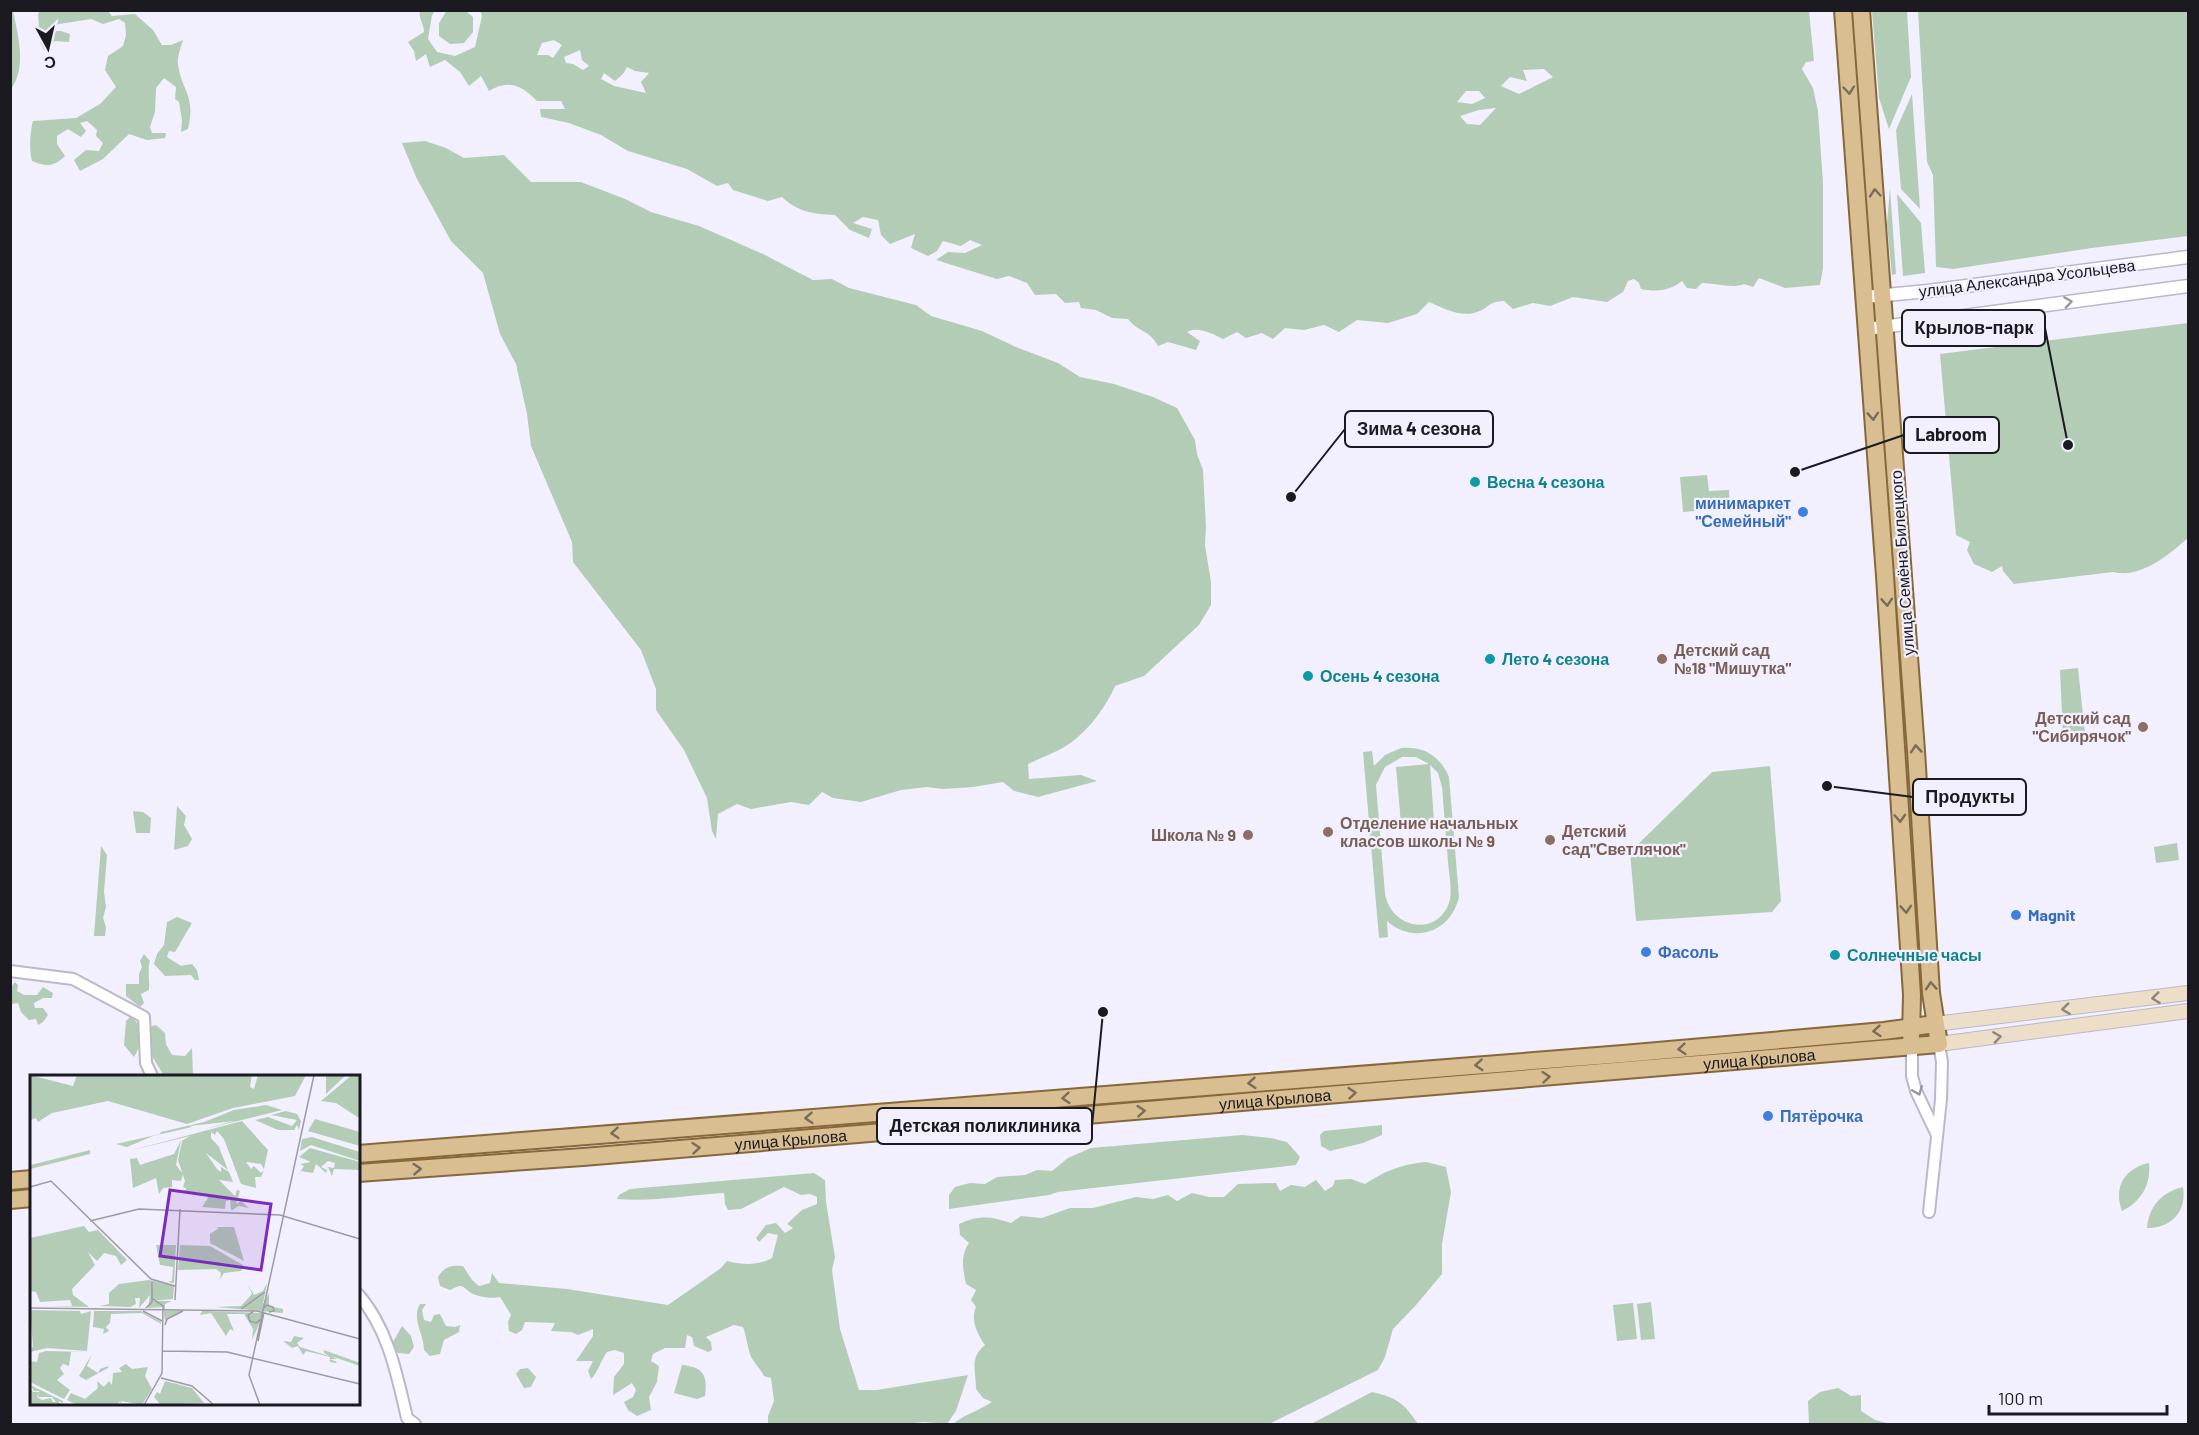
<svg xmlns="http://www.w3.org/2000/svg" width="2199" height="1435" viewBox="0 0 2199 1435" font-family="Barlow,sans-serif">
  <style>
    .green { fill: #b3ccb5; fill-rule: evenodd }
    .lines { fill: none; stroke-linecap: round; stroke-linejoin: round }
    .minor-casing { stroke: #bbb8c8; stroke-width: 14 }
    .tertiary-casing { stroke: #bbb8c8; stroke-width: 15 }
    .secondary-casing { stroke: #bbb8c8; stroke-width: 16 }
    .primary-casing { stroke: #86683b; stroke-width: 20 }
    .minor { stroke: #fff; stroke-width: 10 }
    .tertiary { stroke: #fff; stroke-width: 12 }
    .secondary { stroke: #ecdec9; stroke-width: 14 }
    .primary { stroke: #d9be92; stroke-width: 16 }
    .oneway { stroke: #7a6c59 }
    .oneway2 { stroke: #98989b }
    .oneway3 { stroke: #8e867d }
    .culture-dot { fill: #0f9aa8; stroke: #f2f0fe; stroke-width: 2 }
    .shop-dot { fill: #3f7fe0; stroke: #f2f0fe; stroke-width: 2 }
    .education-dot { fill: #8d6e63; stroke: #f2f0fe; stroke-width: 2 }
    .labels { text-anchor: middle; stroke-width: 4.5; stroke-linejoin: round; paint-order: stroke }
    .street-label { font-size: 16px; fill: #1b1a20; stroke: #f2f0fe }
    .culture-label { font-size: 16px; font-weight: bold; fill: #0d838f; stroke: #f2f0fe; text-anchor: start }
    .shop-label { font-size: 16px; font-weight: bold; fill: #366cbe; stroke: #f2f0fe; text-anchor: start }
    .education-label { font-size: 16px; font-weight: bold; fill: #785e54; stroke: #f2f0fe; text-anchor: start }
    .inset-road { fill: none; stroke: #9c9aa5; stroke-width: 1.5 }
    .view { fill: #7b2cbf; fill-opacity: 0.15; stroke: #7b2cbf; stroke-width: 3 }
    .inset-edge { fill: none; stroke: #1b1a20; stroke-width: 3 }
    .leader { fill: none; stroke: #1b1a20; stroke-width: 2 }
    .callout-dot { fill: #1b1a20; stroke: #f2f0fe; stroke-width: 2 }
    .callout { fill: #f2f0fe; stroke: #1b1a20; stroke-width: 2 }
    .callout-label { font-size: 18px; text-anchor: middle; font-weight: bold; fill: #1b1a20 }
  </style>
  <rect width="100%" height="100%" fill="#f2f0fe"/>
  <!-- green -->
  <path class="green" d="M420,10L435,11L432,15L428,39L437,52L455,56L475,47L482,16L480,10L1809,11L1814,61L1806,62L1802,69L1813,88L1818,111L1823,183V268L1820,285L1785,288L1759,278L1753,287L1744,284C1732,289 1716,283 1702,283L1696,289L1687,288L1682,281C1669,291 1657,292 1641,289L1639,283L1634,279L1628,281L1623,292L1607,302L1573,297L1550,306L1533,303L1513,309L1504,301C1486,302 1490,308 1477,312C1461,318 1443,308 1429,302L1417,314L1388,323L1357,320L1339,332L1324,325L1304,330L1285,328L1273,339L1262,333L1246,338L1237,332L1223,339C1213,334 1198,326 1187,332L1200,341L1196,350L1168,342L1158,346C1149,329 1139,333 1128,319L1112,318L1096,310L1081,308L1079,302L1065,303L1056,294L1035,295L1027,283L1009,276L997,279L936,260L948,252L965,253L982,245L970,240L961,246L943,241L937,251L928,256L911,248L915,234L890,244L881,235L878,220L863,217L853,223L872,229L869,238L850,230L835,215C813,214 798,212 782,197L768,201L733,190L728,183L717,186L687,169L628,151L601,135L569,123L541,117L540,109H565L561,101H537C522,85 508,79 489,91L481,76L469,86L460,72L445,60L430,67L426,54L416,61L414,51L408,42L424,32C424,24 418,18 420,10ZM554,40L562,45L553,58L548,55H537L542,43ZM580,50L582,60L589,66L583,70L573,64L566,63L564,57ZM627,67L635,71L649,73L641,82L646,93L614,86L601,79L604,73L615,81L623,74ZM1544,69L1553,77L1519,94L1501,86L1510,77L1527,81L1523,70ZM1466,91H1479L1485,98L1472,104L1457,102ZM1496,108L1480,125L1467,124L1460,116L1479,110Z
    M447,10L466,11L473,17V32L464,43L450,44L439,36V23Z
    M13,11C18,35 27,67 11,89L10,11Z
    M108,11L112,16L135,14L153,30L162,45H171L183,40C181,47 177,57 178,64C182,93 196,94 188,129L181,132L182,120L179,102L175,99L176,87L164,78L156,88L155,112L150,127L152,133H166L165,138L147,140L129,134L103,159L80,171L74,160L86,150L99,151L103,143L96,136L97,130L87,121L80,123L86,131L81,137L68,129L57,136V144L65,156C53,167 47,167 32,161C29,151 30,131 33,121L76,118L100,104L116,87L105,70L108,56L123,46L126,35L125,23L119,19L103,24L91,19L53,25L47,31H61L70,34L69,42L55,41L44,50L40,42L38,14L40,10Z
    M1872,11H1907L1911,77L1889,129L1879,98Z
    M1918,11H2188V236L2092,248L1953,269L1936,267L1933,175L1927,162Z
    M1912,94L1920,209L1901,189L1896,130Z
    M425,141L446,148L464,158L504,155L531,182H581L625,199L651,212L699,226L763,254L813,280L832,279L849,288L916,305L931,316L982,331L1016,347L1058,363L1080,377L1114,384L1153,397L1177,408L1195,440L1197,454L1203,470L1206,527L1205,545L1211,582V605L1199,625L1144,676L1115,686C1104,711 1083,738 1059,750C1049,755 1038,759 1028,764L1029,779L1081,775L1097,781L1038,797L1014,791L1003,782L973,787L943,789L927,787L901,790L861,802L833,798L822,792L809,805L791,802L751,809L737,804L718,814L716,839L712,831L707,798L684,750L656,710V689L641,650L573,562L572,542L531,446L527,414L516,364L500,334L483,273L451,241L416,177L402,143Z
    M1890,188L1896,274L1892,275L1887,224Z
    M1897,194L1921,223L1925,273L1903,276Z
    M2188,323V538C2169,555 2140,579 2113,572L2014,584L2003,571L2002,566L1992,572L1974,564L1967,550L1970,542L1956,535L1940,354Z
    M1707,475L1709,491L1729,490L1730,508L1683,512L1680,477Z
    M2078,668L2085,734L2063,736L2060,670Z
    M1401,748C1424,746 1440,756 1449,777L1459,897C1451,932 1414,945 1387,921L1388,937L1379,938L1363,752L1372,751L1374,766L1385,755ZM1402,757H1416L1429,764L1396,767L1401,824L1434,821L1430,765L1438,773L1442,787C1444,812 1446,837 1448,862C1449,874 1452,887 1450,899C1441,937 1392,931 1385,894L1376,785L1385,767Z
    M1770,766L1781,901L1772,912L1636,921L1630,852L1712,772Z
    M177,806L186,816L184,825L192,839L188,846L174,850Z
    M133,811L143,812L151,818L150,833H136Z
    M2177,843L2179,860L2156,863L2154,847Z
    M101,846L107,855L104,892L106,907L103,918L106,927L105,936H94Z
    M177,917L192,923L175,952L169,951L167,957L181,966L192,964L197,970L199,980H195L191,975L165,976L154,964L157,954L164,945L167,922Z
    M144,954L150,961C147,970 150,979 149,990L141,994L144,1003L140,1007L126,996V984H139V974L142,967L140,961Z
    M15,982L18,985L17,991L24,995H37L43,987L53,993L52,998H43L34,1003L35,1008H43L48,1015L43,1022L38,1025L36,1019L29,1020L21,1012L18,1003L11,1004V987Z
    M130,1017C145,1025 142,1045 134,1057L124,1045L126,1021Z
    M156,1025L165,1033L166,1044L172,1055L185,1056L192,1048L193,1076L163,1074L152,1056L149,1027Z
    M1382,1125V1135L1363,1143L1330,1151L1321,1146L1320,1135L1324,1131Z
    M1242,1135L1271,1138L1287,1142L1300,1157L1296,1165L1058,1192L1049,1195L949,1209V1195L955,1187L970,1183L985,1184L997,1177L1025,1175L1037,1170L1052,1171L1068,1158L1091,1148Z
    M1426,1162L1446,1167L1451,1192L1442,1244V1274L1416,1305L1393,1329L1385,1357L1378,1370L1269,1424H953C965,1414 979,1411 992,1402L983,1398L976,1389C976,1370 969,1358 985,1345C978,1335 970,1320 976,1307L971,1300L976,1290L966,1284C963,1270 960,1256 969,1243L960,1235L959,1224C978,1215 991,1216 1011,1223L1021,1216L1042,1218L1070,1208H1093L1136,1197L1153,1199L1168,1195L1177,1201L1192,1193L1209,1197H1224L1238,1184L1276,1183L1280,1191L1291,1185L1305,1187L1316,1180L1325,1191L1333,1186L1335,1180L1351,1179L1365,1184C1385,1171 1402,1164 1426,1162Z
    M2149,1163C2151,1184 2142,1201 2122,1211C2113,1187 2125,1168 2149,1163Z
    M814,1173L825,1180L826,1202L835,1257L832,1270L840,1329L859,1390H877L968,1375L956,1411L947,1424L923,1422L906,1424H768V1416L774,1401L771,1378L764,1376C761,1370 757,1366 753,1360C748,1354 747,1337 743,1327L734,1325L706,1337L711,1342L712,1350L708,1352L694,1346L692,1337L687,1335L685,1348H665L653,1354L651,1361L659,1366L657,1382L649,1397L651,1410L637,1416L628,1410L624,1402L633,1397L636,1390L632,1383L613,1395L614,1377L624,1364V1353L615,1350L607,1352C600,1361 599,1371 591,1379L588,1371L593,1361H576L593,1336V1329L578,1335L571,1332L551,1331L555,1323L525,1322L522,1330L516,1334L509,1331L508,1322L511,1315L500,1297C493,1299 478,1297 471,1293C461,1286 464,1283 450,1290L440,1286L438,1277C445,1266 451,1265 463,1266L472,1280L479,1286L490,1283L492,1273L499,1283L567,1289L668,1305L721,1268L727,1261C743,1265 758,1266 772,1258L778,1235L768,1233L759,1242L756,1238L766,1225L776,1223L785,1233L793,1228L787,1224L802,1210L817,1204V1197L810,1194L801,1195L784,1187L741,1209L728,1210L725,1204L724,1193C689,1195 653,1202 617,1199L619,1195L630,1189Z
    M2183,1187C2187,1212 2171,1228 2147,1228C2149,1206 2162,1192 2183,1187Z
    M1651,1302L1655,1339L1641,1340L1637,1304Z
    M1633,1303L1637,1339L1617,1341L1613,1305Z
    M420,1304H426L422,1310L424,1320L431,1322L434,1315L440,1314L446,1326L455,1327L460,1325L459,1332L444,1340L440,1354L430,1356L424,1350C424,1334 411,1319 420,1304Z
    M402,1326L411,1336L414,1347L409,1354L398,1353L392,1344Z
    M682,1365C703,1367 708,1375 705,1396L697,1399L674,1393Z
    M528,1368L536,1377L531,1387L524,1388L516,1374L520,1369Z
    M1838,1388L1851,1396L1861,1395V1411L1875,1420L1891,1424H1809L1808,1401L1820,1392Z
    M1372,1392C1396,1397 1404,1403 1418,1424H1311Z"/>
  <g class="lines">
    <defs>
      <path id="minor" d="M10,971L73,979L144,1017L146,1063L152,1076
        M1912,1046V1076L1916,1091L1936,1133
        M1929,1212L1941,1099L1942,1062L1939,1044
        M358,1294C388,1328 397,1375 407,1418L415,1424"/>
      <path id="tertiary" d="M1865,297L1928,291L2188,257
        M1867,329L2188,286"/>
      <path id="secondary" d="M1935,1024L2188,993
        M1939,1044L2188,1011"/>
      <g id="primary">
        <path d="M1843,10L1885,576L1912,995L1911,1036"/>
        <path d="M358,1154L1623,1054L1884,1031L1935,1024"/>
        <path id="s1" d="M358,1173L583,1157L1939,1044L1931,993L1916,751L1861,10"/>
        <path d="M10,1181L32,1179"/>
        <path d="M10,1200L32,1198"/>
      </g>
    </defs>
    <!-- minor casing -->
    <use href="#minor" class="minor-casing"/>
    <!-- tertiary casing -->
    <use href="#tertiary" class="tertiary-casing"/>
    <!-- secondary casing -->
    <use href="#secondary" class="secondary-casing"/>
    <!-- primary casing -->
    <use href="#primary" class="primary-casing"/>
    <!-- minor -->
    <use href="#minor" class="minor"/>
    <!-- tertiary -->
    <use href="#tertiary" class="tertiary"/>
    <!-- secondary -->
    <use href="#secondary" class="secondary"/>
    <!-- primary -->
    <use href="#primary" class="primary"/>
  </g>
  <!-- one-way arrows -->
  <defs><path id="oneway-chevron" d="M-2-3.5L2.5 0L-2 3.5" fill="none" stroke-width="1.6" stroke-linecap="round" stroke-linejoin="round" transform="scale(1.5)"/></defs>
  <g class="oneway">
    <use href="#oneway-chevron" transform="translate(1849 90) rotate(85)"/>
    <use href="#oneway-chevron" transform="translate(1875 193) rotate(-95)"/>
    <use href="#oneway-chevron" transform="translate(1873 416) rotate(86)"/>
    <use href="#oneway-chevron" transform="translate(1887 602) rotate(86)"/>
    <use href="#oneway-chevron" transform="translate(1916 749) rotate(-94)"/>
    <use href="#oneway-chevron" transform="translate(1900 818) rotate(87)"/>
    <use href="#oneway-chevron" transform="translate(1906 909) rotate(86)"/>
    <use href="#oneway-chevron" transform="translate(1931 986) rotate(-94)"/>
    <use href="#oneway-chevron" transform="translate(1877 1031) rotate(175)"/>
    <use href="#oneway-chevron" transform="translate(1682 1049) rotate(175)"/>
    <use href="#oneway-chevron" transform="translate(1479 1065) rotate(176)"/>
    <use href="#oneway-chevron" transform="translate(1546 1077) rotate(-5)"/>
    <use href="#oneway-chevron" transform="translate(1252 1083) rotate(175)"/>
    <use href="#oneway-chevron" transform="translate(1352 1093) rotate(-5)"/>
    <use href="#oneway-chevron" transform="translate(1066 1098) rotate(175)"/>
    <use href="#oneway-chevron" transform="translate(1141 1111) rotate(-5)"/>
    <use href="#oneway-chevron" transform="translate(809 1118) rotate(176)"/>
    <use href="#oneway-chevron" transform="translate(615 1133) rotate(175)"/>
    <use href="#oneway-chevron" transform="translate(696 1148) rotate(-5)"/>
    <use href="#oneway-chevron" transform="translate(417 1169) rotate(-4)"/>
  </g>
  <g class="oneway2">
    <use href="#oneway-chevron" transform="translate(2068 302) rotate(-8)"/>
    <use href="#oneway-chevron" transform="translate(1918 1091) rotate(68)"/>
  </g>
  <g class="oneway3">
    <use href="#oneway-chevron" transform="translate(2156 998) rotate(173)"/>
    <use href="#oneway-chevron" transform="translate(2066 1009) rotate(173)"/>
    <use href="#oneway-chevron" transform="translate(1997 1037) rotate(-8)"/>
  </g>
  <!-- markers -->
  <g class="culture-dot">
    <circle cx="1475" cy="482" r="6"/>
    <circle cx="1490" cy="659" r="6"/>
    <circle cx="1308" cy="676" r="6"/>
    <circle cx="1835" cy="955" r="6"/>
  </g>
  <g class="shop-dot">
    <circle cx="1803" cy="512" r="6"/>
    <circle cx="2016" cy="915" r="6"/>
    <circle cx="1646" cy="952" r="6"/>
    <circle cx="1768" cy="1116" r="6"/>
  </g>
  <g class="education-dot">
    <circle cx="1662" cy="659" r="6"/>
    <circle cx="2143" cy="727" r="6"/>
    <circle cx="1328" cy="832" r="6"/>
    <circle cx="1248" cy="835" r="6"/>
    <circle cx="1550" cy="840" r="6"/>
  </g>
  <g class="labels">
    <!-- street labels -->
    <g class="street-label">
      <text transform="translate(2027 278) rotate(-7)" y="6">улица Александра Усольцева</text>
      <text transform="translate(1902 563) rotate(-94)" y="6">улица Семёна Билецкого</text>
      <text dy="6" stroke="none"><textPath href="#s1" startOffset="1406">улица Крылова</textPath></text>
      <text dy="6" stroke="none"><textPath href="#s1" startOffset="920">улица Крылова</textPath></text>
      <text dy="6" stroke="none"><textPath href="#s1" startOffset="434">улица Крылова</textPath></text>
    </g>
    <!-- culture labels -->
    <g class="culture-label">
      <text x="1487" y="488">Весна 4 сезона</text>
      <text x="1502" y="665">Лето 4 сезона</text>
      <text x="1320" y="682">Осень 4 сезона</text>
      <text x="1847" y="961">Солнечные часы</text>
    </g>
    <!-- shop labels -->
    <g class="shop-label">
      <text x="1791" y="509" text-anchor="end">минимаркет<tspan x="1791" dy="18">"Семейный"</tspan></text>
      <text x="2028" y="921">Magnit</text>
      <text x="1658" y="958">Фасоль</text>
      <text x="1780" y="1122">Пятёрочка</text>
    </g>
    <!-- education labels -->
    <g class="education-label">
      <text x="1674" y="656">Детский сад<tspan x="1674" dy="18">№18 "Мишутка"</tspan></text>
      <text x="2131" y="724" text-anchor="end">Детский сад<tspan x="2131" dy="18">"Сибирячок"</tspan></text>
      <text x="1340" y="829">Отделение начальных<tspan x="1340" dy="18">классов школы № 9</tspan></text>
      <text x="1562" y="837">Детский<tspan x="1562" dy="18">сад"Светлячок"</tspan></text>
      <text x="1236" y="841" text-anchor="end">Школа № 9</text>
    </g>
  </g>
  <!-- overview -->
  <g transform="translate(30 1075)">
    <rect width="330" height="330" fill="#f2f0fe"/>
    <path d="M0,0L43,11L47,0H222L220,12L224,14L228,0H276L265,21L203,33L157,49L78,26L22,38L8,47L6,43L0,45ZM296,0H316L296,19ZM322,0H330L329,43L306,28L291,26ZM236,30L252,35L175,54L204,46L160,51L162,52L123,61L97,72L86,69L130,59L131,57L174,47L204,35ZM256,36L267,39L271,46L269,55L267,50L264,55H248L225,45L238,42L262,51L267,45L241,40ZM285,44L330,57V71L278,56ZM212,46L238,75L234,94L231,89L216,87L221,94L224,91L231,98L234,95L231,102H225L226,113L211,109L194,64L187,56L185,60L181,57V63L189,72L198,95L176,78L187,94L191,97V92L199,97L203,107L189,105L205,121L207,115L210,116L206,129L211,126L219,133L209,131L202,135L211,136L201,135L200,125L196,126L195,134L172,132L178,123L175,119L152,117L157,114L153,112L155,106L148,85L152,66L160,61L99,76ZM282,62L330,77V86L281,70L270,76L272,64ZM151,65L146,90L153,99L151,106L142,105V112L133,113L129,119L126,103L103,113L100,84L107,83L110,90L144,79ZM280,73L330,87V95L304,94L302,101L298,92L304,93L305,88L298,86L291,92L297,95L296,98L286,89L283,98L271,96L266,103L274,91L270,89L281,87L269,82ZM60,75V79L0,94L1,90ZM54,151L59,157L68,155L97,185L91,190L86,181L74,178L67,186L58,177L65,190L42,214L43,220L59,232L19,231H42L40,225L10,227L6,217L0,216V163ZM186,152H204L214,186L180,168V159L189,153ZM126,170H146L144,208L137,207L142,206L143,192L130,190ZM150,170L180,171L213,190L211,196L194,198L190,204L191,198L186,194L148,195ZM119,205L144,210L143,224L122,226H142L135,229V242V236L154,235L135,246L133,232L118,233L120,220L109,233L110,223H105L106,229L100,232L70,231L79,229V218L89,209ZM237,208L233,229L239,218V231L253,234V238L185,232L211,231L222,219L218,210L224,220L233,216ZM0,235L50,236L51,239L61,236L57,276L17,273L0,277L3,271ZM64,236H111L131,247V249L112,238L81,239L80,248L76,252L79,256L73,259L74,254L63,252ZM172,236L234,238L222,265L223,254L214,239H197L204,256L200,254L196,261L181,238L170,240ZM264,261L274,263L267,268L270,272L299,281L294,278V275L330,288V291L301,281L307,284H300L307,287L306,288L300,287V282L276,276L273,280L268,271L262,273L253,266L261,267ZM16,276L55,277H41L39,291L33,289L30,293L34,299L27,305L40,315L34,324L0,307V286L7,287L9,278ZM62,279L57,291L68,298L70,294L78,291V293L56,305L49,301ZM96,289L102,294L118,292L115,301L122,314L112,330L92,326L89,330L91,325L87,330H47L37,325L41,318L55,324L68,313L67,306L74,312L79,306L82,310L83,298L92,297L89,293ZM135,306L162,313L174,328L131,330L124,322L127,317L130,319ZM0,310L33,326L32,330L31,327L28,326L31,330H0L1,314L3,317H9L7,322L12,325L21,323L23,327H26L22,322H8L9,316H4Z" fill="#b3ccb5"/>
    <path class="inset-road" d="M0,112L21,106L121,204L145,211M60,146L109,134L250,140L330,164M145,225L150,134M0,233L227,236L330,264M116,233L122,227V207M234,233L237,230L243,232L244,236L239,237M211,234L235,217M113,236L132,246M224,236L218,240L220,246L226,248L231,244M135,250L137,244L153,236M228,266L234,237M132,276L197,277L330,309M131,303L162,311L184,330M114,330L132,298L133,231L123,224M230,330L219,300L284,0"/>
    <path class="view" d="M140,115L241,129L231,195L130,181Z"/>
    <rect width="330" height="330" class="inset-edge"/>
  </g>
  <!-- callouts -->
  <path class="leader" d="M2068 445L2045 328M1291 497L1345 429M1795 472L1904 435M1827 786L1913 797M1103 1012L1092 1126"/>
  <g class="callout-dot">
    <circle cx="2068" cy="445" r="6"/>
    <circle cx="1291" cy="497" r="6"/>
    <circle cx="1795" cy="472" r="6"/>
    <circle cx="1827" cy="786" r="6"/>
    <circle cx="1103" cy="1012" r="6"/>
  </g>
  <g class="callout">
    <rect x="1902" y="310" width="143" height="36" rx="6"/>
    <rect x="1345" y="411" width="148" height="36" rx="6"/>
    <rect x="1904" y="417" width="95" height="36" rx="6"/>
    <rect x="1913" y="779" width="113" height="36" rx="6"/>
    <rect x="877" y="1108" width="215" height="36" rx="6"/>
  </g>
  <g class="callout-label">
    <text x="1974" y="334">Крылов-парк</text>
    <text x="1419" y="435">Зима 4 сезона</text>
    <text x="1951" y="441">Labroom</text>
    <text x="1970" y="803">Продукты</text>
    <text x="985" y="1132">Детская поликлиника</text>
  </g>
  <!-- border -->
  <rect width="2199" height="1435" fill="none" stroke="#1b1a20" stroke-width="24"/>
  <!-- north arrow -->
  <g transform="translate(48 48) rotate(172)" stroke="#f2f0fe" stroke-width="4.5" paint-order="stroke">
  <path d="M0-4.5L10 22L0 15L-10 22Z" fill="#1b1a20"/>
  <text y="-9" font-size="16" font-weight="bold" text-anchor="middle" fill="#1b1a20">С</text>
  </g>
  <!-- scale -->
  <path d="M1989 1405v9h178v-9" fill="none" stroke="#1b1a20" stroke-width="3"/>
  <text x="1998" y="1405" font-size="18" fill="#1b1a20" stroke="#f2f0fe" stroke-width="4.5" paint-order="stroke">100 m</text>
</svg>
